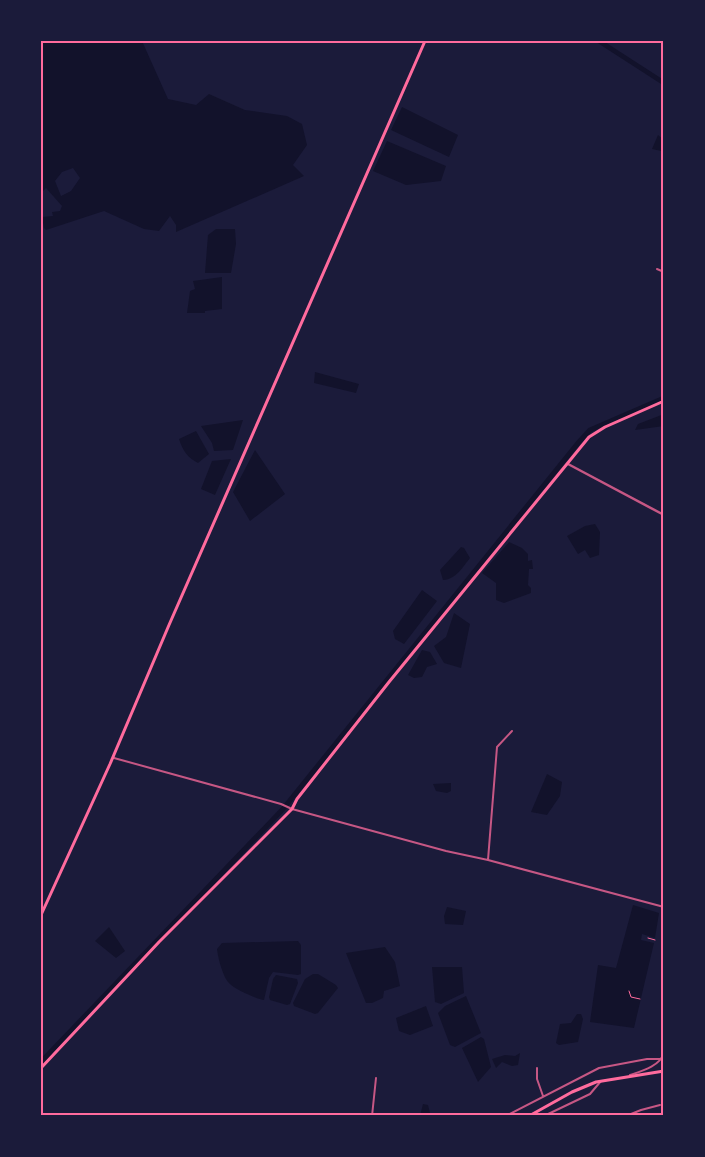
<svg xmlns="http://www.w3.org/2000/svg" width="705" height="1157" viewBox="0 0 705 1157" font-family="'Work Sans',sans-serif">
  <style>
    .water { fill: #12122b; fill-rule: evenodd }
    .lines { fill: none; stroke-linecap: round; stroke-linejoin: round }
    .canal { stroke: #12122b; stroke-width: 5 }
    .path { stroke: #ff6b9d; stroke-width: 1 }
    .minor { stroke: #c65784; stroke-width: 2 }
    .tertiary { stroke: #c65784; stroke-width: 2.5 }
    .secondary { stroke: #ff6b9d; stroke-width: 3 }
    .neatline { fill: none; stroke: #ff6b9d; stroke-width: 2 }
  </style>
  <rect width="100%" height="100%" fill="#1b1b3a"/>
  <!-- water -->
  <path class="water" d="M41,41H142L168,99L196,105L209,94L245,110L287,116L302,124L307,145L293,165L304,176L176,232V225L170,216L159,231L144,229L104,211L46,230L44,228L42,217L53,216L52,212L60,211L62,206L46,188L41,193ZM73,168L80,178L71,191L61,196L55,181L62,172Z
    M402,107L458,135L449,157L391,130Z
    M658,135L664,140L661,151L652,149Z
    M387,141L446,166L441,181L406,185L373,171Z
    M216,229H235L236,244L231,273H205L208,235Z
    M222,277V309L205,311V313H187L190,291L195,289L193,281Z
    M315,372L359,384L356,393L314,383Z
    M664,414V426L635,430L638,424Z
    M243,420L233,450L214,451L212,443L201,426Z
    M196,431L209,454L198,463C187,457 183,451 179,439Z
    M255,450L285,494L250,521L233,492Z
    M231,459L215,495L201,489L212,461Z
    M595,524L600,532L599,555L590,558L585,550L578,554L567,536L585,526Z
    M509,542L522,548L528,554V561L532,560L533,569H529L528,585L531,588V593L504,603L496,600V583L482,573Z
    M461,547L464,548L470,558C463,567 455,580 443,580L440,570Z
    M422,590L437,601L404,644L395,639L393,631Z
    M454,613L470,624L461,668L444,663L434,646L446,637Z
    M422,650L430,652L437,664L427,667L422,677L414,678L408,675Z
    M547,774L562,782L560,796L547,815L531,812Z
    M451,783V791L447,793L436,791L433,784Z
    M633,905L659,913L655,938L642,934L641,940L654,943L634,1028L590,1022L598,965L616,968Z
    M447,907L466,911L463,925L445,924L444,916Z
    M109,927L125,951L116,958L95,941Z
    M298,941L301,945V974L298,975L273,972L269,978L264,1000C257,999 234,989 229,983C223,977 218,958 217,949L222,943Z
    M385,947L395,962L400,986L384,991L383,998L372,1003H366L346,953Z
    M432,967H462L464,993L441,1004L435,1002Z
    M313,974H318L336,985L338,988L318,1013L315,1014L294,1006L293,1003L305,979Z
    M276,975L297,979L298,983L290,1004L287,1005L270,1000L269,997L273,979Z
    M466,996L481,1033L455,1047L450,1045L438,1013L445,1006Z
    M426,1006L433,1026L410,1035L399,1031L396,1018Z
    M577,1014H581L583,1019L578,1042L559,1045L556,1043L560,1024L571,1023Z
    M481,1037L484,1039L491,1067L478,1082L462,1048Z
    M520,1053L518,1065L512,1066L502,1062L496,1068L492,1059L505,1055L515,1056Z
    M423,1104L428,1105L430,1113L440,1116H420Z"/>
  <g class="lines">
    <!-- canal -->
    <path class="canal" d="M599,41L664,83
      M41,1062L283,809L578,443L590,430L664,398"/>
    <!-- path -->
    <path class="path" d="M648,938L655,940
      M629,991L631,997L640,999"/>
    <!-- minor -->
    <path class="minor" d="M657,269L664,272
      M114,758L281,804L292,809L446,851L488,860L664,907
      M488,860L497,747L512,731
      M537,1068V1079L543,1096
      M630,1075C642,1071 660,1066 664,1053
      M372,1116L376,1078
      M506,1116L599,1068L647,1059H662
      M544,1116L590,1094L601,1081
      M626,1116L641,1110L660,1105"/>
    <!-- tertiary -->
    <path class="tertiary" d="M568,464L664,515"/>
    <!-- secondary -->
    <path class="secondary" d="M41,915L110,764L169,625L425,41
      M41,1068L159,942L292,809L297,799L389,682L589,437L605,427L664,401
      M529,1116L572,1092L596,1082L664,1071"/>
  </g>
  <!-- border -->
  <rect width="705" height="1157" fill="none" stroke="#1b1b3a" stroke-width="85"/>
  <rect x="42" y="42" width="620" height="1072" class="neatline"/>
</svg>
